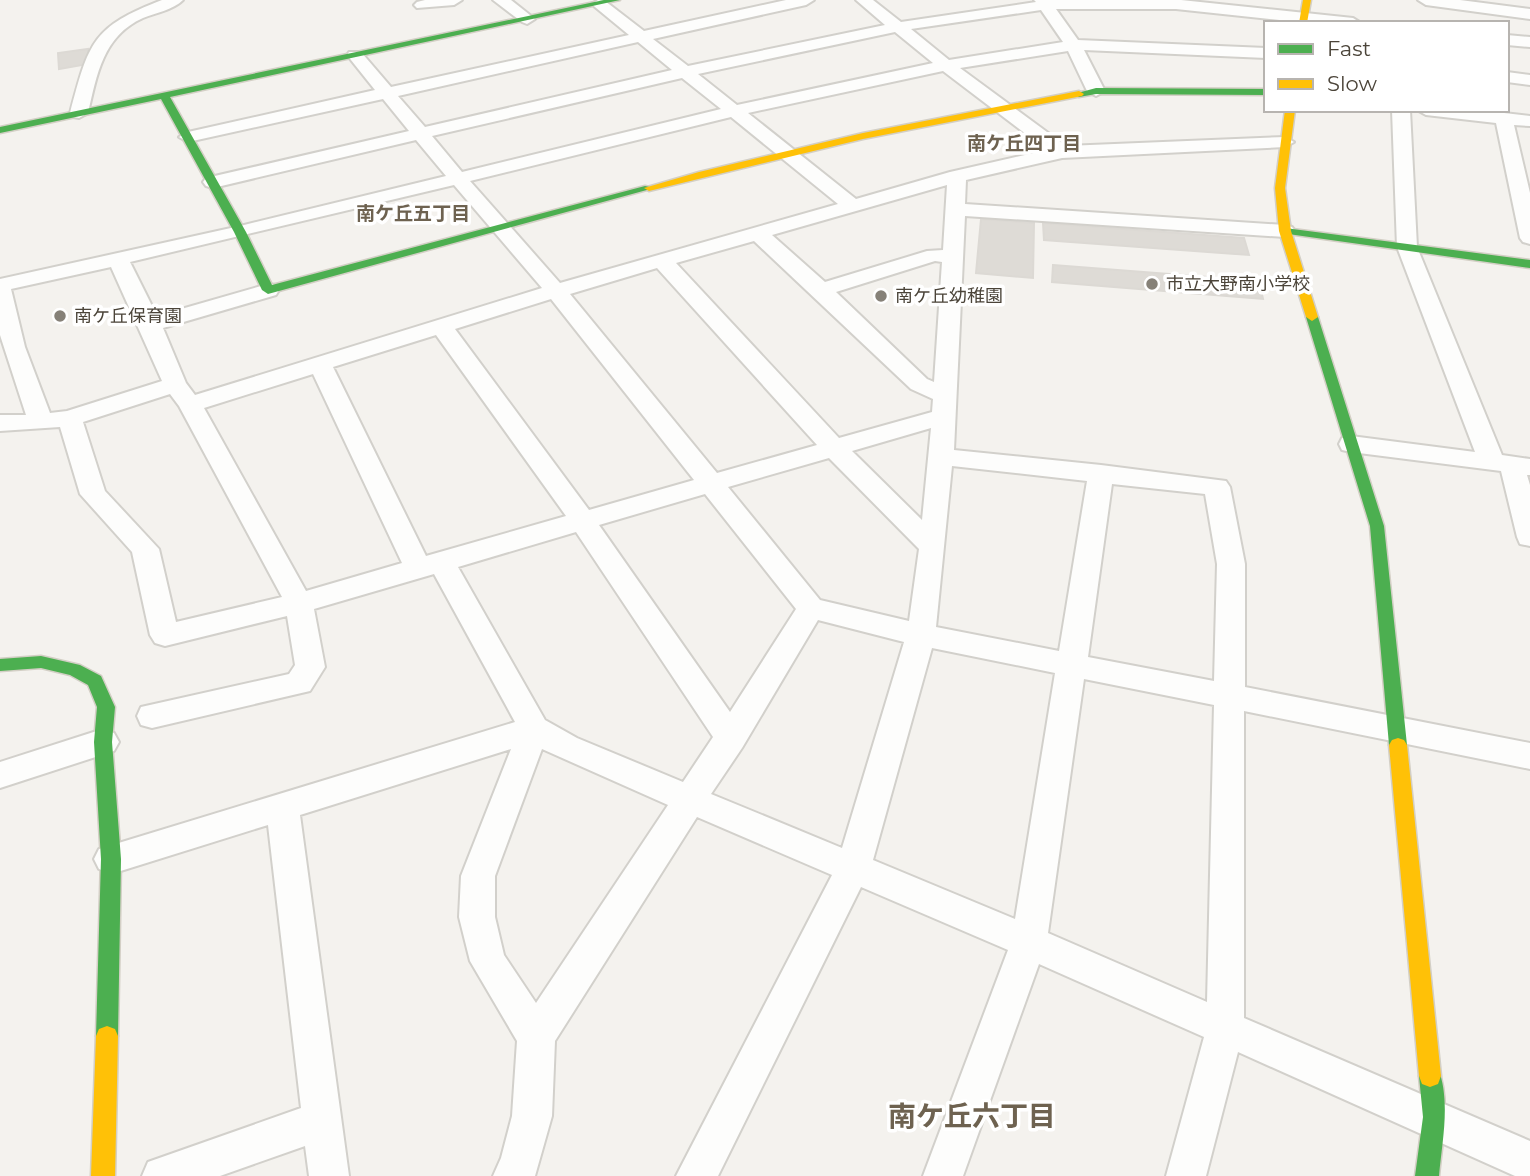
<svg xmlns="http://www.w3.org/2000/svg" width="1530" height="1176" viewBox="0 0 1530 1176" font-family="Montserrat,'Noto Sans JP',sans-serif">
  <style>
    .building { fill: #dedbd6; stroke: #dcd9d4; stroke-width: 2 }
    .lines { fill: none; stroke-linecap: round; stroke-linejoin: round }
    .street-casing { stroke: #d2d0cb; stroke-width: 4 }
    .fast-casing { stroke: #d3cfc5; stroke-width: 3 }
    .slow-casing { stroke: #d3cfc5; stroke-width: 3 }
    .street { fill: #fdfdfc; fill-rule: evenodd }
    .fast { fill: #4caf50; fill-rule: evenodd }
    .slow { fill: #ffc107; fill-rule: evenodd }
    .poi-dot { fill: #868178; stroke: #fff; stroke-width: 2.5 }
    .labels { text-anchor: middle; stroke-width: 7; stroke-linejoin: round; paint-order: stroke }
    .far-poi-label { font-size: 18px; fill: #4b4439; stroke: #fff; text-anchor: start }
    .far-neighbourhood-label { font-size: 19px; font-weight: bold; fill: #6e6250; stroke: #fff }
    .near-neighbourhood-label { font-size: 28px; font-weight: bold; fill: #6e6250; stroke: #fff }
  </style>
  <rect width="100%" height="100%" fill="#f4f2ee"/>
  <!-- building -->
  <path class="building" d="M88,49V64L59,69L58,53Z
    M981,219L1034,223L1033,278L976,273Z
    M1043,223L1244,238L1249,255L1044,240Z
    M1053,265L1259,281L1263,299L1052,282Z"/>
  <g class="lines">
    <defs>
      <path id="street" d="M162,0H183C173,10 155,13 143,18C103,36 97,74 88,113L79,118L73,117L70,113C89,42 92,27 162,0Z
        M425,0H462L454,5L417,8L414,5L417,2Z
        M493,0H511L535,19L527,24L522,22Z
        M786,0H814L806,5L653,39L688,66L885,25L856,0H873L901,22L1036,2L1034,0H1181L1353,18L1361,23H1308L1176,9H1056L1078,40L1266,48V58L1084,50L1105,91L1096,96L1087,91L1068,51L960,68L1066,146L1285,137L1294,142L1285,147L1062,158L966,180L965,204L1285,225L1292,227L1295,231L1292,235L1285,237L965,216L954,450L1101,465L1226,481L1230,487L1245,564V687L1530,743V769L1244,711V1018L1530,1141V1176H1515L1238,1052L1206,1176H1166L1204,1037L1039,964L963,1176H923L1008,950L861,887L718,1176H676L832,875L697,817L555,1041L552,1116L535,1176H493L501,1158L512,1116L517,1041L470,961L459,917L461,876L511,749L300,815L349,1176H309L305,1146L220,1176H142L148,1162L301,1108L268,825L111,874L99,869L94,859L99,849L515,722L434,574L314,609L325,667L310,691L152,728L141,725L137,716L141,707L289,674L295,665L287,616L165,646L155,643L150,635L132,552L80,494L60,427L0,431V415H26L0,335V279L240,226L446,176L416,140L213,188L206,186L203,182L206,178L409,131L383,99L188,142L179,137L188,132L375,90L347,55L349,52H361L391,87L629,35L595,7L592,4L598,0L605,1L644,31ZM1041,10L1063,42L949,60L911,29ZM895,32L933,63L737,105L698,74ZM638,42L672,70L425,127L398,96ZM943,71L1047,150L950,172L856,199L748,113ZM682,78L721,109L462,172L432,136ZM731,117L838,204L560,283L470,181ZM454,185L542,288L195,395L186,383L163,328L276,295L279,290L276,285L268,284L157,316L130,262ZM947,185L943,250L927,251L825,282L772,235ZM754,241L911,389L933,399L932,412L839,438L676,263ZM935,261L942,262L934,382L927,379L836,292ZM111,267L162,381L67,411L50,413L25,347L11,289ZM657,268L817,445L717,473L570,294ZM551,299L694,480L589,510L455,329ZM436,335L566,516L426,556L333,367ZM313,374L402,563L306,591L204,408ZM170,394L179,406L282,597L176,622L159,549L105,491L83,422ZM931,428L922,520L852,451ZM829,458L919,549L909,621L820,600L728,487ZM952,466L1087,481L1059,651L936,627ZM1112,484L1205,494L1217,564L1214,681L1088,657ZM705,494L796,609L730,712L599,525ZM576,532L713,737L683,782L577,738L545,720L458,567ZM818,620L904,642L842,848L711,794L742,748ZM932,648L1055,673L1015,919L873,860ZM1084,679L1214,705L1207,1002L1048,933ZM542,749L668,805L536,1003L504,955L495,917V876Z
        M1418,0H1460L1530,9V19L1426,5Z
        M1507,35L1530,37V47L1507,45Z
        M1507,72L1530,75V85L1507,82Z
        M1392,110H1410L1417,247L1502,455L1530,459V475H1527L1530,485V546L1520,544L1517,537L1501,471L1351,452L1342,450L1339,444L1342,438L1351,436L1475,452L1397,247Z
        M1417,110H1478L1530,116V126L1514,125L1530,193V244L1523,242L1520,238L1496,123L1426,115Z
        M103,729L114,733L119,742L114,751L0,788V762Z"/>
      <path id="fast" d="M604,0H620L170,97L246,232L272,285L645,186L654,188L268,294L262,290L234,232L161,99L0,133V127Z
        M1096,88L1266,89V95L1096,94L1079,97L1074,94Z
        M1285,228L1530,260V268L1281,233V229Z
        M1312,313L1318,317L1384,526L1407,745L1404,750L1398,752L1392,750L1389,745L1370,526L1306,317Z
        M41,656L80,665L101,676L115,707L112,742L121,859L118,1036L115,1043L107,1046L99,1043L96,1036L101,859L94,742L97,707L88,685L70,675L41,668L0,671V659Z
        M1430,1065L1438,1068C1451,1101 1442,1142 1439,1176H1415L1423,1117L1419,1076L1422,1068Z"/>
      <path id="slow" d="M1303,0H1311L1307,23H1299Z
        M1079,91L1084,94L1082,96L863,139L649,191L644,188L699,172L863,133Z
        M1285,110H1295L1285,188L1291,231L1318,317L1312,321L1306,317L1279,231L1275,188Z
        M1398,738L1404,740L1407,745L1441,1076L1438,1084L1430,1087L1422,1084L1419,1076L1389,745L1392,740Z
        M107,1026L115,1029L118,1036L115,1176H91L96,1036L99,1029Z"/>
    </defs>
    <!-- street casing -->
    <use href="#street" class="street-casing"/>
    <!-- fast casing -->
    <use href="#fast" class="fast-casing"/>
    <!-- slow casing -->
    <use href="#slow" class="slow-casing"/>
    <!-- street -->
    <use href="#street" class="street"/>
    <!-- fast -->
    <use href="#fast" class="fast"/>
    <!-- slow -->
    <use href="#slow" class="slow"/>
  </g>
  <!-- markers -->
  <g class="poi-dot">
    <circle cx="1152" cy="284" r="7"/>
    <circle cx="881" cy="296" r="7"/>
    <circle cx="60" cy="316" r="7"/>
  </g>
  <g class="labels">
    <!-- far-poi labels -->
    <g class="far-poi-label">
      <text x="1166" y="290">市立大野南小学校</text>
      <text x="895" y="302">南ケ丘幼稚園</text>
      <text x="74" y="322">南ケ丘保育園</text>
    </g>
    <!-- far-neighbourhood labels -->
    <g class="far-neighbourhood-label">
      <text x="1024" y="150">南ケ丘四丁目</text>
      <text x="413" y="220">南ケ丘五丁目</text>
    </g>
    <!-- near-neighbourhood labels -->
    <g class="near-neighbourhood-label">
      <text x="972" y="1126">南ケ丘六丁目</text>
    </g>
  </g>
  <!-- legend -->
  <rect x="1264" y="21" width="245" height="91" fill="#ffffff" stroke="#b7b4b0" stroke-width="2"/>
  <rect x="1278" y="44" width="35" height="10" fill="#4caf50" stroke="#b7b4b0" stroke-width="2"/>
  <text x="1327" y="56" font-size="21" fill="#4b4439">Fast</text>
  <rect x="1278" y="79" width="35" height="10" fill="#ffc107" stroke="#b7b4b0" stroke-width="2"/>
  <text x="1327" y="91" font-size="21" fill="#4b4439">Slow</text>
</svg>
